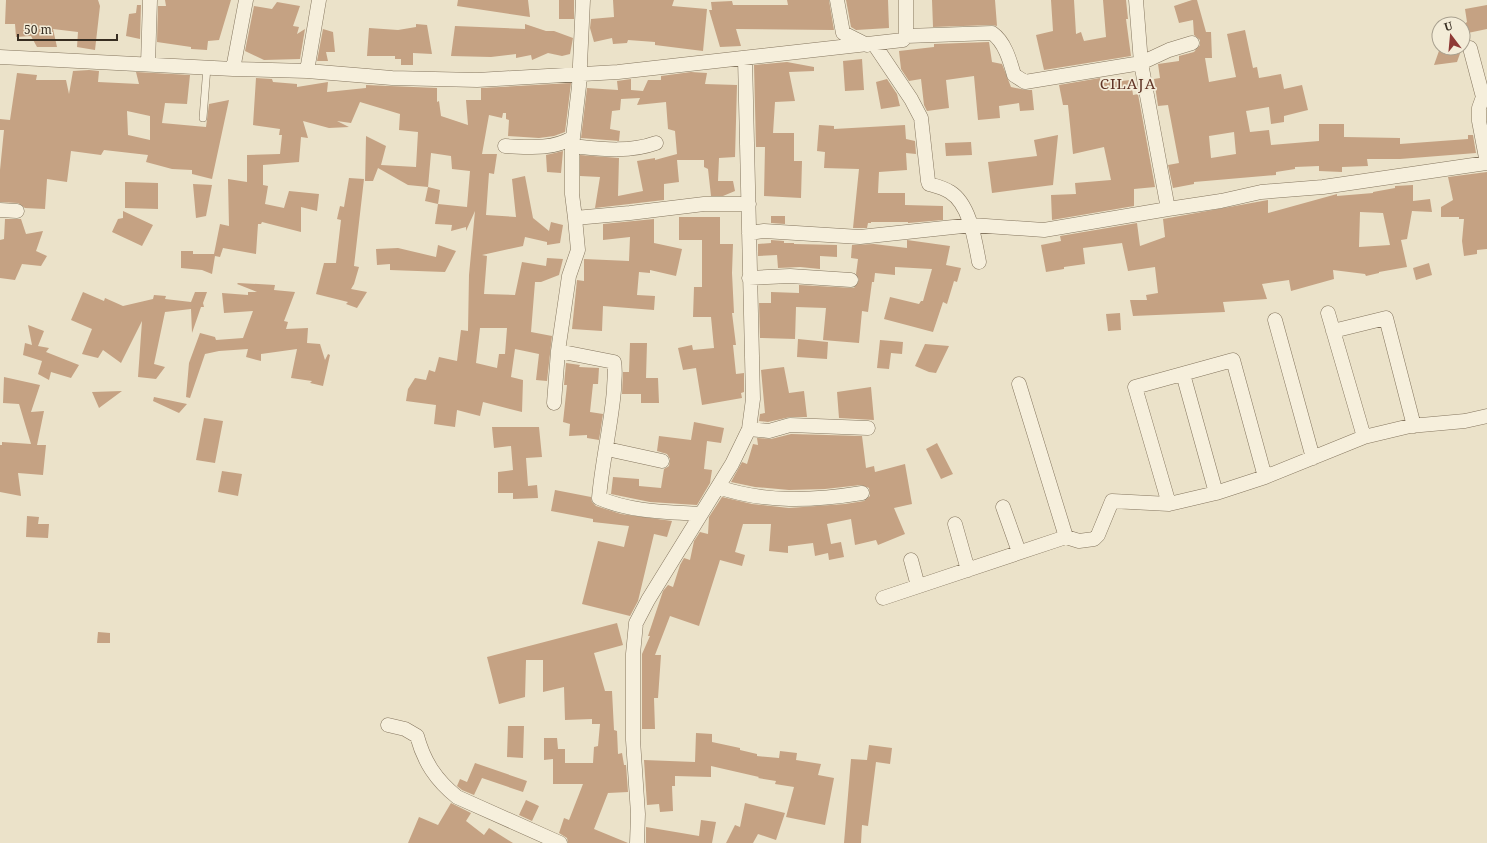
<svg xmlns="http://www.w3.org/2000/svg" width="1487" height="843" viewBox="0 0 1487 843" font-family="'Noto Serif',serif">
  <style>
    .building { fill: #c5a283; fill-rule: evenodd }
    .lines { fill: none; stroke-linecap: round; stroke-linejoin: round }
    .lane-casing { stroke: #85765f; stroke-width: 8 }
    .street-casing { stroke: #85765f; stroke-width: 15 }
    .lane { stroke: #f6efdc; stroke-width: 7 }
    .street { stroke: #f6efdc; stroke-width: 14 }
    .labels { text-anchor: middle; stroke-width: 3.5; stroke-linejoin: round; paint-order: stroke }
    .quarter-label { font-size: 15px; letter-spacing: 1px; fill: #603425; stroke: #f3ecd8 }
  </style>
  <rect width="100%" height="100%" fill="#ebe2c9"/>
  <!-- building -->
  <path class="building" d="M6,0H98L100,6L95,50L77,47L78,32L53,29L57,47H37L31,36L16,37L15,24H5Z
    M165,0H231L219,40L208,41L207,50L191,49V47L157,42L158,6H166Z
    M458,0H528L530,17L457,6Z
    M559,0H574V19H559Z
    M613,0H674L672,6L707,9L703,51L655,45V42L628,40L627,43L613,44L612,38L594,42L590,28L591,19L614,17Z
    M787,0H829L834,30L736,29L741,46L720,47L709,10H712L711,2L732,1L733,5H788Z
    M846,0H888L889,28L856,30L851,27Z
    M932,0H995L997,26L992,25L933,27Z
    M1051,0H1074L1076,34L1081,32L1084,41L1106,37L1103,0H1126L1128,19H1126L1131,56L1044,70L1036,35L1053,31Z
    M1192,0H1197L1206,32H1211L1212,58H1205L1209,82L1236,77L1227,34L1245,30L1253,68L1257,67L1259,78L1281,74L1284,89L1302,85L1308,110L1284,116V122L1271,124L1269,107L1246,111L1250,132L1269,130L1271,145L1319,141V124H1344V137L1400,138V144L1468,139V135H1473L1476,153L1400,159H1367L1368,166L1342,167V172L1319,171V166L1295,167V169L1276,172V175L1194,182V184L1173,188L1168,165L1179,163L1168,105L1158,106L1154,79L1160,78L1158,64L1179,61V56L1194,52L1200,45V40L1194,35L1193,20L1179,23L1174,6ZM1234,132L1236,154L1211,158L1209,136Z
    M277,2L300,6L293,26L299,27L297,34L305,29L300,59L264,60L245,51L254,6L272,9Z
    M137,5H141L140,39L126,36L129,14L136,13Z
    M1487,5V29L1463,34V25L1467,22L1465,9Z
    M416,24L427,25L432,54L413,53V65H401V59H395V56H367L369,28L398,30L416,27Z
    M525,24L546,31H554L573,38L570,54L562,56L548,53L532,60L531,55L516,58V54L491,57L451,56L455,26L525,29Z
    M323,29L333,32L335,52H326L328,61H317Z
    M989,42L992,62L1002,64L1011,87L1026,90H1032L1034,110L1020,111L1019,103L999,106L1000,118L978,120L974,76L946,80L949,108L927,111L924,105L921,79L909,81L901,69L899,51L934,47V44Z
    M1440,48H1462L1457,62L1434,65Z
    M862,59L864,90L845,91L843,61Z
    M787,62L814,67V71L789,72L795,101L775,102L773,133H794V161H802L801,198L764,196L765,147H756L754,65Z
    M89,70L99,71L98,82L139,84L136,72L190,75L187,104L165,103L162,123L206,127L209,104L229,100L212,179L192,174V170L172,169L146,162L148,155L104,150L101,155L71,151L67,182L47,179L45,209L25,208L18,203L0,202V170L4,130H0V119L10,120L17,73L37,75L36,80H66L69,94L73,71ZM127,111L150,116V140L128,135Z
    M691,72L707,73L705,84L737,85L735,157L719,158L718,181H733L735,191L723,196H711L708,169L704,167V160H677L679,182L664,184V200L595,208L600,177L580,176V155L619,158L618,196L643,191L637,161L655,158V160L677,154L675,131L668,129L666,102L637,105L640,98L621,99L620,110L612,111L610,129L620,131L619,141L581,138L587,88L618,90L617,81L631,79V90L643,91L648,80H661V76Z
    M256,78L272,79L273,82L297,84V87L328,82L327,92L366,88V85L437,88V102L439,101L441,116L468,125L466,100H481V88L571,83L565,132L554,136L539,138L508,136L509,120L506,119V113H503L502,118L489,115L482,154H497L494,174L489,173L486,215L516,217L512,179L525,176L533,218L549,231L551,222L563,225L560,243L547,245V242L525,237L523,246L482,255L487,256L484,294L515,295L522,262L546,266L547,258L563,259L559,275L541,282H535L531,332L552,336L547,381L536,380L539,354L515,349L511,377L523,380L522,412L483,402L480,416L457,410L455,427L434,424L436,405L406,401L408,389L415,378L426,380L429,370L435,372L439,357L457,361L461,330L468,331L469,275L475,211L466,231V227L451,231L452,225L435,224L438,204L467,207L470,171L452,169L451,156L431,153L428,187L408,185L378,168L373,181H365L366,136L386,146L381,165L416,167L418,132L399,130L400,114L360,102L351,123L337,121L349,127L329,128L303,121L308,138L301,137L299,162L263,165V185L268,186L265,204L284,208L289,191L319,194L317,211L301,207V232L262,222L261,224H258L256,254L223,248L220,257L215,256L212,274L202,270L181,268V251H193V254H214L220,224L229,226L228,179L247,182V155L280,154L282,135H279L280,129L253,125ZM480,328H507L505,354H499L497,368L476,363Z
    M1100,78L1101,83L1131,80L1133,95L1138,94L1155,187L1134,189V206L1052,220L1051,195L1076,194L1075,183L1111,180L1104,147L1073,154L1068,105H1063L1059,85Z
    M887,79L897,94L900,106L881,109L876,82Z
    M819,125L834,126V129L905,125L906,139L915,141L916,154L906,153L907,170L879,172L878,193H905V205L943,206V220L908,223V222H871V223H868L867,228H853L859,169L824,168L825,152L817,151Z
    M1058,135L1053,185L992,193L988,162L1037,156L1034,140Z
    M971,142L972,155L946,156L945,143Z
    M563,151L561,173L547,172L546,155Z
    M1487,172V249L1477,250V254L1464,256L1462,241L1464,219H1459V217H1441V207L1453,200L1448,177Z
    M349,178L364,179L354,266L359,267L354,284L351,289L367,292L357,308L346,304L348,302L316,294L324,263H336L341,220L337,219L340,206L344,207Z
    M125,182L158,183V209L125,208Z
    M193,184L212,185L206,216L196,218Z
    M1413,185V201L1430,199L1432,212L1412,211L1407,239L1401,240L1407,267L1379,272V273L1366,276L1365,274L1333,270L1334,279L1291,291L1289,280L1262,284L1267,299L1223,302L1225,312L1133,316L1130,300H1147L1146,295L1158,293L1155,267L1128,271L1122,243L1083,248L1085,264L1064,267V269L1046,272L1041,245L1061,241L1060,236L1137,223L1140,246L1165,237L1163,219L1268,200V213L1337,194V196L1373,193V192L1395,188V186ZM1360,212L1383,213L1390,245L1359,247Z
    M428,187L440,190L438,204L425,201Z
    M123,211L153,225L142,246L112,232L118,219L123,218Z
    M771,216H785V224L771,223Z
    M679,217H720V244H733L732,273L734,313H732L736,345H733L736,374L744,373V392L741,393L742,398L702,405L696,368L683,370L678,348L692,345L693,350L714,348L711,317H693L694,287H702V240H679Z
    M5,219H21L26,234L43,231L36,251L47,256L41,266L22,264L15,280L0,278V240L4,239Z
    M654,219V243L682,249L676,276L650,270V273L639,272L637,295L655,296L654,310L603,306L602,331L572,329L577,280L584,281V259L629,261L630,237L603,240V224Z
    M771,240L784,241V243H794V244L837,245V257L820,256V269L800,267L778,268L777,255L758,256V244L771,243Z
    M907,240L950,246L946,265L961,268L957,282L954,281L947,304L943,302L933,332L884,319L890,297L919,304L921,301H923L932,269L895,267V275L875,273L874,282H872L868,312L862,311L859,343L823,340L826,308L796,307L795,339L760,338L759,303H771V292L799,293V285L854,288L859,280L856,274L858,259L851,258L852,245L874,244L907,248Z
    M438,245L456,251L445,272L390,270V264L377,265L376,249L398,248L436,257Z
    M1429,263L1432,275L1416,280L1413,268Z
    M238,283L275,285L274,290L295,292L284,321L288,322L286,329L308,328L307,343L320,344L325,360L328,354L330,355L323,386L310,383L312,381L291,378L297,349L261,354V361L246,357L248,349L219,351L205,354L190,398L186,397L189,363L200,333L215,337L216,340L243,338L253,311L224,313L222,293L248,295V292H257L237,284Z
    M83,292L104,301L105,298L123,306L153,299L154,295L166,296L165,299L191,302L195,292H207L203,303L204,307H201L192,333L191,309L165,312L154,364L165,367L156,379L138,377L142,321L121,363L103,350L98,358L82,354L92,329L71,320Z
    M1120,313L1121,330L1108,331L1106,314Z
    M28,325L44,331L38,346L49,348L46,352L79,365L71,378L51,372L49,380L38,374L42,361L23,355L25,343L32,345Z
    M798,339L828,342L827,359L797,357Z
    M880,340L903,342L902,354L891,353L889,369L877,368Z
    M630,343H647L646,378H658L659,403H641V394H622L623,372H629Z
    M925,344L949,346L936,373L929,372L915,366Z
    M566,363L580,365L579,367L599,368L598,384H593L590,412L603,414L599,440L587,438V435L569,436L570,424L563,422L567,385H564Z
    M784,367L789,393L804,391L807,417H790L768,422L759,421L760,414L765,413L761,370Z
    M4,377L40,385L31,412L44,411L37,445H46L43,475L18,473L21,496L0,492V445H2V442L31,444L19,404L3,403Z
    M871,387L874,420L839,418L837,392Z
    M122,391L99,408L92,392Z
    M154,397L187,404L179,413L153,401Z
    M204,418L223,421L215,463L196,460Z
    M694,422L724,428L721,443L707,441L704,469L712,470L710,483L697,505L650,502L611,494L613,477L639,479V486L661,488L664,469L669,466L670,459L667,454L657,451L659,436L691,440Z
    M492,427H539L542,457L526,458L528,486L537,485L538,498L513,499V493H498V472L513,470L511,446L494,448Z
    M791,434L862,436L866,468L874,466L875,472L905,464L912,504L894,508L905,534L878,545L876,540L855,545L851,519L827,524L831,544L841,542L844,557L829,560L828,553L815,556L813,543L788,546V553L769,551L771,524H743L735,552L745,555L742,566L720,560L699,626L670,616L655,655H661L658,698H654L655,729H642V654L650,636H648L663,591L668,585L673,587L680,565L684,558L690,560L694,541L700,532L708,534L709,517L722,497L752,504L789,508L845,504L864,501L870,496L869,488L861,485L825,489L789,490L755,487L731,482L742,462L747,464L753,444L758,445L757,438L771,439Z
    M937,443L953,474L941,479L926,449Z
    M222,471L242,474L238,496L218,492Z
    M555,490L591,497L592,502L596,506L621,514L672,521L667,537L654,534L638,601L630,616L582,604L598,541L624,547L629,526L593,522V519L551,511Z
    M27,516L39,517L38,524H49L48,538L26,537Z
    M617,623L623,645L594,653L605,691H612L614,730L617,731L618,754L622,753L624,765H626L628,792L608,793L594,829L628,843H568L567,838L559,833L564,818L569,820L583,784H553V759L544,760V738H557L558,749H565V763H593L594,747L598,746L600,724H592V719L565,720L564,687L543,692V660H526L525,697L499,704L487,657Z
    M98,632L110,633V643H97Z
    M508,726H524L523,758L507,757Z
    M696,733L712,734V742L740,748V750L757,754V756L779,758L780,751L797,753L796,760L821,764L818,775L834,778L825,825L786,817L794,787L775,784L776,781L758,778L759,777L711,766V777L675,776V786H672L673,811L660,812L659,804L647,805L644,760L695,762Z
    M869,745L892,748L890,764L876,762L868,826L862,825L861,843H844L851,759L867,760Z
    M475,763L527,781L523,792L482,778L474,795L462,790L457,786L460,779L467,782Z
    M526,800L539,806L532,821L519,815Z
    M451,803L471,813L466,821L484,835L489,828L513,843H408L419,817L438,825Z
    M745,803L785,813L776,840L758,834L753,843H726L735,825L740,827Z
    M701,820L716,822L712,843H646V827L699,836Z"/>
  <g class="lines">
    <defs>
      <path id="lane" d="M203,118L207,67"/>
      <path id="street" d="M837,0L843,33L867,45
        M1136,0L1141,63L1168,209L1221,201L1261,192L1323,187L1487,163
        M906,36L992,33C1005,42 1010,61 1014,75L1025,82L1141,63L1169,50L1192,43
        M874,44L911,99L921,118L928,181L929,184C936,186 944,188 950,192C970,204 975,241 979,262
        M1470,48L1483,97L1479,108V121L1487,163
        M0,57L233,69L307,71L392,78L477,80L618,72L903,40L906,36V0
        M148,64L150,0
        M233,69L246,0
        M307,71L319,0
        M505,146C528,147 552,150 572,138
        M572,146C601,149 628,153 656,143
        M0,210L17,211
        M575,218L572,194V146L579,86L583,0
        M749,233L764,231L860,237L972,225L1044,230L1168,209
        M749,278L790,276L851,280
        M1328,313L1364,437
        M1275,320L1313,458
        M1333,331L1386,318L1414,426
        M558,351L614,362C616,371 614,381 614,390C611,426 602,462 599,498C630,512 667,512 701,514
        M1183,374L1216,493
        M1019,384L1066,537
        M554,403L558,351L569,276L578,250L575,218L630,213L704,204H749
        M749,429L769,431L790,425L868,428
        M607,449L662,461
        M718,487C765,503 813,501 862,493
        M1169,504L1135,387L1233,360L1265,477
        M1003,507L1019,552
        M955,524L968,570
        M911,560L918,586
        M883,598L1066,537L1079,541L1094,539L1098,535L1112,501L1169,504L1216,493L1265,477L1364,437L1410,426L1465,421L1487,416
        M388,725L405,729L417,736C424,762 436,780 457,797L560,843
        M637,843L638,814L633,740V654L636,623L648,600L732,464L749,429L753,399L745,58"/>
    </defs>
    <!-- lane casing -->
    <use href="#lane" class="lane-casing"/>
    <!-- street casing -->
    <use href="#street" class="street-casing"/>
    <!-- lane -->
    <use href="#lane" class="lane"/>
    <!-- street -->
    <use href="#street" class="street"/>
  </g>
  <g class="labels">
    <!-- quarter labels -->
    <g class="quarter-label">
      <text x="1128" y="89">CILAJA</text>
    </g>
  </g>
  <!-- north arrow -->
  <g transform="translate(1451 36) rotate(344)"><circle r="19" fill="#f3ecd8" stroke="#a8a08f"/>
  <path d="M0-3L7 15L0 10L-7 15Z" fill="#8e3935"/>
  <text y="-6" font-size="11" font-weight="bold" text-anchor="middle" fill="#372d21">U</text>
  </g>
  <!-- scale -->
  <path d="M18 34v6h99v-6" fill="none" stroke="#372d21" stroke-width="2"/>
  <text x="24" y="34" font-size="12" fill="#372d21" stroke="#f3ecd8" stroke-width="3" paint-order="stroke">50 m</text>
</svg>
